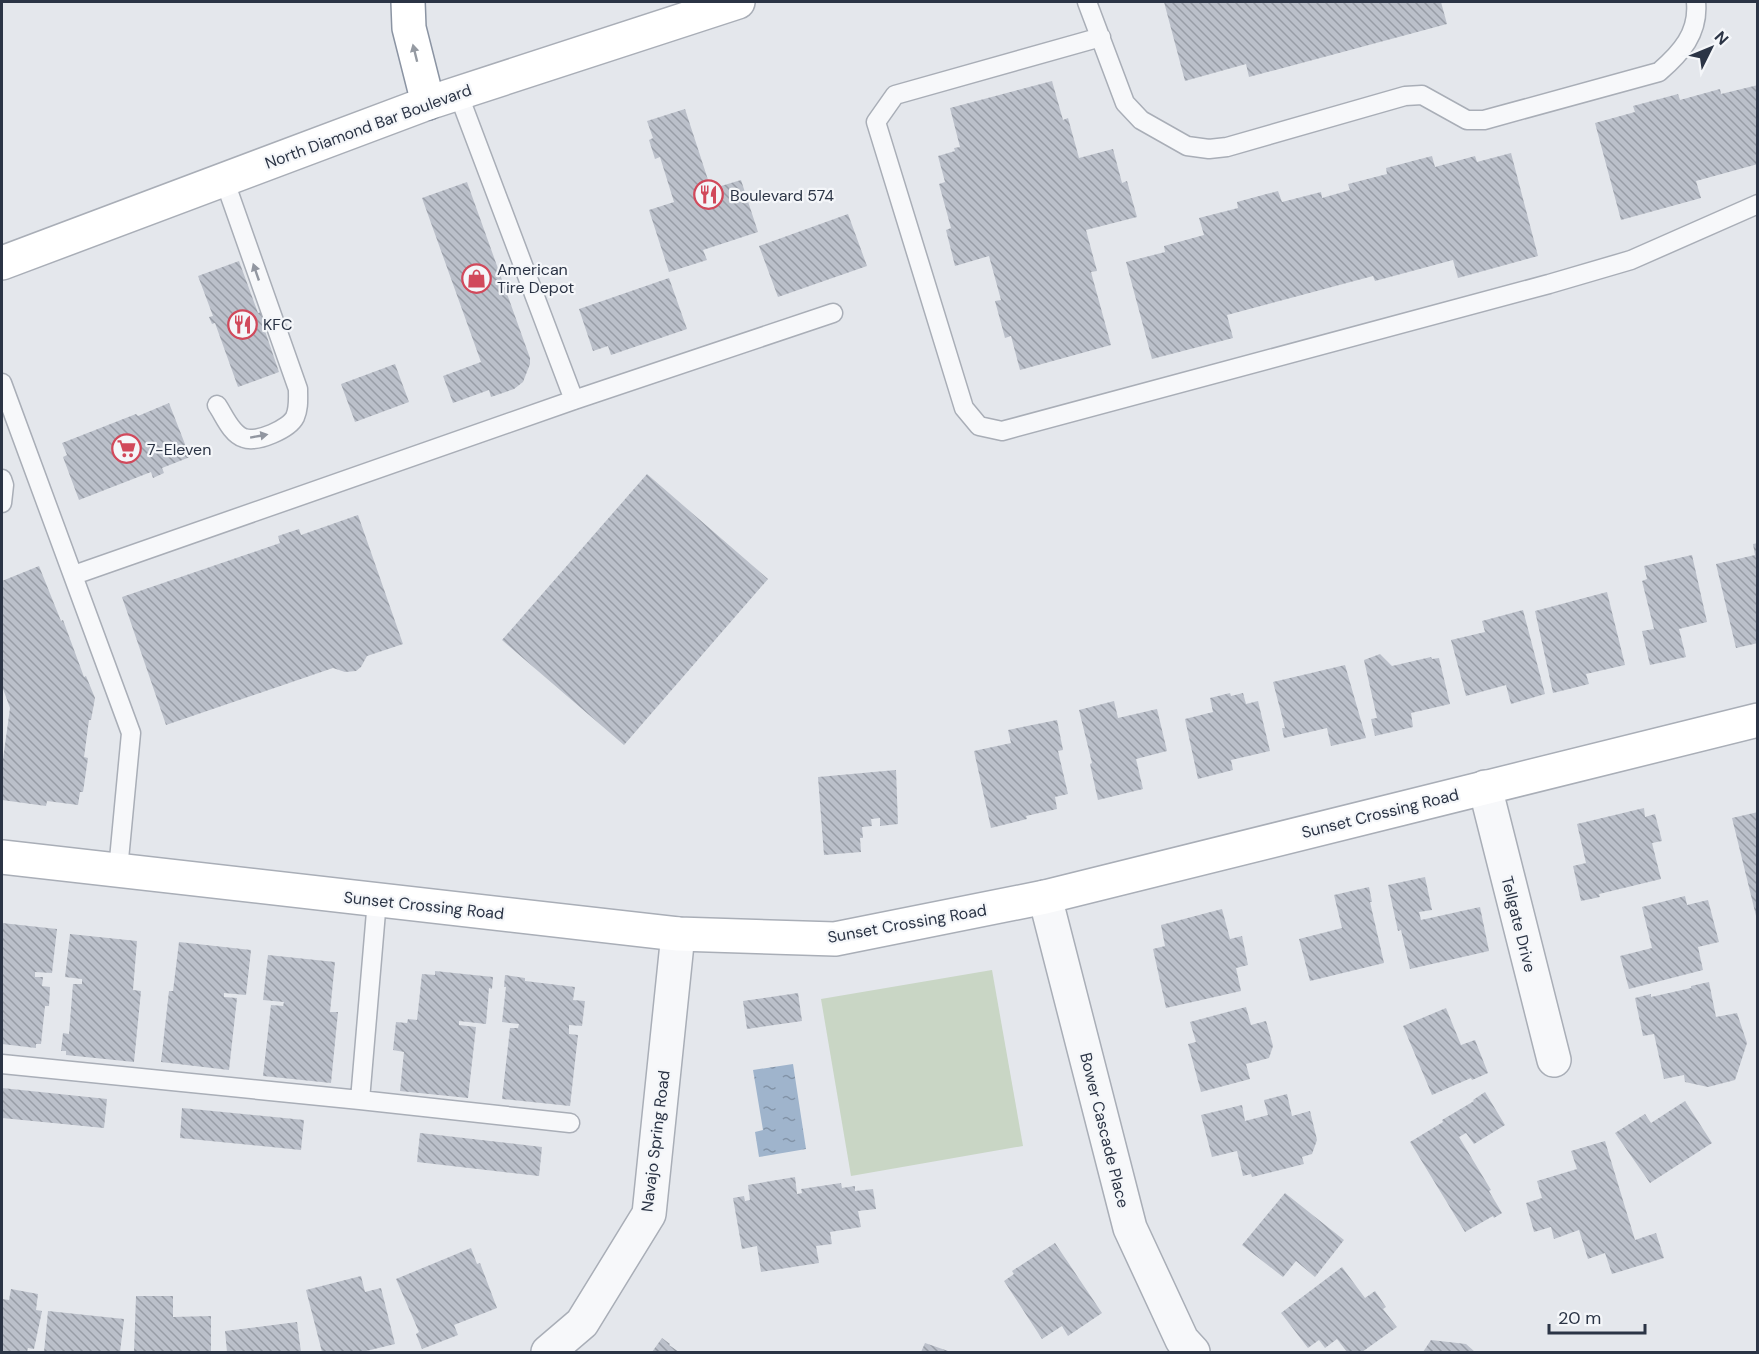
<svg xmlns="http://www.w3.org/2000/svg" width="1759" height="1354" viewBox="0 0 1759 1354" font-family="'DM Sans',sans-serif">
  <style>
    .park { fill: #c9d6c5 }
    .water { fill: url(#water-ripples) }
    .building { fill: url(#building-back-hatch) }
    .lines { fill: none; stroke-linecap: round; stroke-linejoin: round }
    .lane-casing { stroke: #a9aeb7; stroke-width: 21 }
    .street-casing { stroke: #a9aeb7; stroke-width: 36 }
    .secondary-casing { stroke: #a9aeb7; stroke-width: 36 }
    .highway-casing { stroke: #8b94a3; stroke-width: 36 }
    .lane { stroke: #f7f8fa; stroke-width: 18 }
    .street { stroke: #f7f8fa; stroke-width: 33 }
    .secondary { stroke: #fff; stroke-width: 33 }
    .highway { stroke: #fff; stroke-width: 33 }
    .oneway { fill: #959aa2 }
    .oneway2 { fill: #9196a0 }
    .labels { text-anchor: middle; stroke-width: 4.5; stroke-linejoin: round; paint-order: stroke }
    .street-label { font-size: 16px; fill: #2b3445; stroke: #f4f6f9 }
    .poi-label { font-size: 16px; fill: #2b3445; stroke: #f4f6f9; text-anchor: start }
  </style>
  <defs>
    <pattern id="water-ripples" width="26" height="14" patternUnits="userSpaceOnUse" patternTransform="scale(1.5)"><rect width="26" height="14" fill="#9fb4cc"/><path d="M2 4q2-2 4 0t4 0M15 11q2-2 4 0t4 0" fill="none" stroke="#8293a7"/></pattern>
    <pattern id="building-back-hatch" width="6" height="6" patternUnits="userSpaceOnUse" patternTransform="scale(1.5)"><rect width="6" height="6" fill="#bbc0ca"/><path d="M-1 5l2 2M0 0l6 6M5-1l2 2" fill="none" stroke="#989da6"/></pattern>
  </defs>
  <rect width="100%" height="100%" fill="#e4e7ec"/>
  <!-- park -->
  <path class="park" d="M992,970L1023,1146L851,1176L821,999Z"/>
  <!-- water -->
  <path class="water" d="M793,1064L806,1149L759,1157L755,1132L763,1130L753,1070Z"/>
  <!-- building -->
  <path class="building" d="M1164,2H1441L1447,24L1249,77L1246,64L1185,81Z
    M1052,81L1063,120L1068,118L1079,158L1113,149L1122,183L1127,181L1137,217L1086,230L1097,271L1091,272L1111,345L1020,370L1011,336L1005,338L995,301L1001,300L989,256L955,266L946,230L951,228L939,184L945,182L938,156L955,151L954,148L960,147L950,108Z
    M1758,85V164L1696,181L1701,198L1621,220L1595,123L1635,112L1633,106L1678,94L1680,100L1720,89L1721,94Z
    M685,109L711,189L741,180L758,232L703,250L707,260L669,272L649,210L674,202L660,157L655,159L649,140L653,138L647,121Z
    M1511,153L1538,256L1458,278L1453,260L1375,281L1373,276L1227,315L1233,338L1152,359L1126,262L1165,252L1164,246L1204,235L1199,218L1238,208L1237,202L1278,191L1282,202L1321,192L1322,198L1350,190L1348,184L1387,174L1386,168L1432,156L1435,167L1475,156L1477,162Z
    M467,182L530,358V364L523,382L514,389L491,397L489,390L453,403L443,376L481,362L422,198Z
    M848,214L867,266L778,297L759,246Z
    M239,261L258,313L264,311L270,329L265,331L279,372L238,387L215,323L212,324L209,317L213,316L198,276Z
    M669,278L687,329L611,355L608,346L593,351L579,309Z
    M395,364L409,402L355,422L341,384Z
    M169,403L190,457L162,468L164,473L153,478L151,472L79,500L63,457L67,455L62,443L136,414L138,416Z
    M647,474L768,579L624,745L502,640Z
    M358,515L403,644L367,656L361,667L356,671L345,672L333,668L166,725L122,597L280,543L278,536L299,529L301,535Z
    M1758,543V643L1736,648L1716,564L1755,555L1753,544Z
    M1692,555L1707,622L1679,629L1686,657L1650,665L1642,631L1654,629L1642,581L1647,579L1644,566Z
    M39,566L61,621L63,620L84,677L86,676L95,698L91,720H89L84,757L88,758L83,792H80L78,805L47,801L46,806L2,800V767L10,708L2,686V581Z
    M1607,592L1625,665L1586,674L1589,684L1553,693L1535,611Z
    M1523,610L1545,694L1511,704L1506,685L1466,696L1451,640L1485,632L1482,621Z
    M1380,654L1392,666L1431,657L1432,659L1439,658L1450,704L1411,713L1413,727L1375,736L1371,719L1377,718L1364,660Z
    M1345,665L1366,738L1331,746L1327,728L1284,738L1282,728H1285L1273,682Z
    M1230,693L1231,696L1243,693L1246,704L1258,701L1270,751L1231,760L1233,770L1198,779L1185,719L1213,712L1210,698Z
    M1114,701L1118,718L1157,709L1167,751L1136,759L1143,789L1098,800L1090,764L1092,763L1079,710Z
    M1057,720L1063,750L1058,751L1068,794L1055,797L1057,809L1026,816L1027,819L991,828L974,751L1011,743L1008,730Z
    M896,770L898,824L880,826V818L871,819L872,826L862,827L863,838H860L861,852L824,855L818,777Z
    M1644,808L1645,817L1655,814L1662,841L1652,843L1661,879L1599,894L1600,897L1581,901L1573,866L1586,863L1577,824Z
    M1758,812V920H1757L1732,818Z
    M1425,877L1432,910L1419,912L1421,920L1480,907L1489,951L1410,969L1401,930L1398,931L1388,885Z
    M1369,887L1372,902H1370L1384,963L1310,981L1299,939L1342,928L1334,895Z
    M1685,896L1687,905L1708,900L1719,942L1698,947L1703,970L1629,989L1620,956L1652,948L1642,907Z
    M1222,909L1230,939L1242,936L1248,965L1236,968L1241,991L1166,1008L1153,949L1165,946L1161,925Z
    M2,923L57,929L52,973L35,972V977H43L42,986L50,987L49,1006H45L41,1044H36V1048L2,1044Z
    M70,934L137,941L133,990L141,991L134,1062L66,1055V1051H61L63,1033L69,1034L73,984H82V979L65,977Z
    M179,942L251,950L246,995L224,993V997L237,998L229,1070L161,1062L169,991H173Z
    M268,955L335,962L330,1012H338L331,1083L263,1076L271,1005L283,1006L284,1002L263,1000Z
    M435,971L493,977L492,989L489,988L486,1024L459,1021V1025L476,1027L468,1098L400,1091L404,1052L393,1050L396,1022L407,1023L408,1019L417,1020L422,974L435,975Z
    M505,975L525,978V981L575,987L573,1000L585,1001L582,1026L569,1025V1034L578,1035L570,1106L502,1099L510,1028H518L519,1024L502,1022L506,987H504Z
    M1709,982L1716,1017L1737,1013L1747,1043L1735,1080L1708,1087L1685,1082L1684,1075L1664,1079L1654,1034L1643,1036L1635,998L1651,994V997L1691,988V986Z
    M798,993L802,1021L747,1029L743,1001Z
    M1246,1007L1251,1025L1266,1021L1273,1046L1269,1058L1246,1064L1250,1079L1201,1092L1188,1044L1196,1042L1190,1022Z
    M1446,1008L1461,1045L1475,1040L1488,1073L1472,1080L1471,1078L1432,1095L1403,1026Z
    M2,1088L107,1099L104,1128L2,1118Z
    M1485,1092L1505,1125L1474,1144L1466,1133L1459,1137L1491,1190L1489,1191L1502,1213L1494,1218L1493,1216L1465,1232L1410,1142L1443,1122L1442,1120L1474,1101L1473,1100Z
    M1287,1094L1292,1116L1310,1111L1317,1140L1312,1154L1302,1157L1304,1164L1252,1177L1251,1174L1243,1176L1237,1151L1212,1157L1201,1115L1242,1105L1245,1121L1268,1115L1264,1100Z
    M1685,1101L1712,1143L1650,1183L1615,1133L1645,1114L1651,1123Z
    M182,1108L304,1120L301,1150L180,1138Z
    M420,1133L542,1147L539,1176L417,1162Z
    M1605,1141L1635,1240L1656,1233L1664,1258L1612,1274L1605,1253L1588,1259L1579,1230L1554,1239L1551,1227L1534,1232L1526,1203L1542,1198L1537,1181L1577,1169L1571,1151Z
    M795,1177L797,1194L802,1193L801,1189L841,1183L842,1188L855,1186V1191L873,1189L876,1209L858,1211L861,1227L830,1232L832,1244L816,1246L819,1263L761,1272L757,1246L742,1249L733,1198L744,1196L745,1201L750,1200L748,1185Z
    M1285,1193L1344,1240L1315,1277L1296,1261L1283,1277L1242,1245Z
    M1055,1243L1102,1313L1068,1336L1062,1326L1042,1339L1004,1281L1014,1274L1012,1271Z
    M471,1248L477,1264L480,1263L497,1308L454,1325L458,1335L422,1349L416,1334L419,1332L396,1279Z
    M1342,1267L1365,1298L1375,1291L1386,1307L1383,1309L1397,1327L1362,1352H1347L1337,1339L1325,1348L1319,1340L1308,1348L1281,1313Z
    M361,1276L365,1292L381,1288L395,1344L362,1352H322L306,1290Z
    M11,1289L38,1294L36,1310L42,1311L34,1349L28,1348L27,1352H2V1299L9,1300Z
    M136,1296H173V1317L211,1316V1352H134Z
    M48,1311L124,1319L120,1352H44Z
    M297,1322L301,1352H227L225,1331Z
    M662,1338L670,1344L669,1345L679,1352H652Z
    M1431,1340L1466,1344L1475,1352H1423Z
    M925,1343L951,1352H921Z"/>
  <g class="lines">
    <defs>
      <path id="lane" d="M1087,2L1125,103L1141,120L1187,146L1209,149L1227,147L1405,96L1422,95L1467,120H1484L1659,72C1681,53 1699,33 1696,2
        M1101,37L895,95L876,122L964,408L979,426L1002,431L1549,284L1631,260L1758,204
        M458,93L574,400
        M2,383L131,733L118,870
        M217,405C224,415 231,434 244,438C257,443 289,429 295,417C299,408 298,399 298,389L224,179
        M2,479L4,485L2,503
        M74,575L574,400L833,313
        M2,1064L360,1100L377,900
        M360,1100L570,1123"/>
      <path id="street" d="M1485,787L1554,1060
        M1045,897L1130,1228L1182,1340L1193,1352
        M548,1352L582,1323L649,1214L678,934"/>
      <path id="secondary" d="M2,263L428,103L738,2
        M2,857L678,934L835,939L1045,897L1758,720"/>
      <path id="highway" d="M408,2L409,28L428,103"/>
    </defs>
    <!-- lane casing -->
    <use href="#lane" class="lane-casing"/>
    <!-- street casing -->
    <use href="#street" class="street-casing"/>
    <!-- secondary casing -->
    <use href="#secondary" class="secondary-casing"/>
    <!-- highway casing -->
    <use href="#highway" class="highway-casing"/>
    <!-- lane -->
    <use href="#lane" class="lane"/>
    <!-- street -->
    <use href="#street" class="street"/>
    <!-- secondary -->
    <use href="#secondary" class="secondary"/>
    <!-- highway -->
    <use href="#highway" class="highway"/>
  </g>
  <!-- one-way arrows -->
  <defs><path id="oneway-solid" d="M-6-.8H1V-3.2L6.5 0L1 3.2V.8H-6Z" transform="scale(1.5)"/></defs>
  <use class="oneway" href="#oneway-solid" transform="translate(415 53) rotate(-104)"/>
  <g class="oneway2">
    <use href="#oneway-solid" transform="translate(256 272) rotate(-109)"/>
    <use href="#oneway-solid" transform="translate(259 436) rotate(-10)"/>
  </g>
  <!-- icons -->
  <defs>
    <symbol id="restaurant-ring" viewBox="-11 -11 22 22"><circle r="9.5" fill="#f4f6f9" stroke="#d1495b" stroke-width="1.5"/><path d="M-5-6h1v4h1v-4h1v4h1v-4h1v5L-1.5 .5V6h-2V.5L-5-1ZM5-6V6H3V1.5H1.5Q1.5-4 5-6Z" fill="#d1495b"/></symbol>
    <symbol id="shop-ring" viewBox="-11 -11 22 22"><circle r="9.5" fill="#f4f6f9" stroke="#d1495b" stroke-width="1.5"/><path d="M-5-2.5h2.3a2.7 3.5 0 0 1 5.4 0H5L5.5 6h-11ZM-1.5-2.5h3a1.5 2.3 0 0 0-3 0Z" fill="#d1495b"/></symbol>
    <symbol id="supermarket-ring" viewBox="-11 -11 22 22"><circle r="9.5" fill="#f4f6f9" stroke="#d1495b" stroke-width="1.5"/><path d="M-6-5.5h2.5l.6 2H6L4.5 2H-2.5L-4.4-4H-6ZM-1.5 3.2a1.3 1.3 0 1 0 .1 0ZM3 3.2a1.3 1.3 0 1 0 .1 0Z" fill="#d1495b"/></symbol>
  </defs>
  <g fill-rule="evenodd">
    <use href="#restaurant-ring" x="692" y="178" width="33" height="33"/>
    <use href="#shop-ring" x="460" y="262" width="33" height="33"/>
    <use href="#restaurant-ring" x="226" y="308" width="33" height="33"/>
    <use href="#supermarket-ring" x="110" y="432" width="33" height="33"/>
  </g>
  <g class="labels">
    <!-- street labels -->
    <g class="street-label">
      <text transform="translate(368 126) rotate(-20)" y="6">North Diamond Bar Boulevard</text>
      <text transform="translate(1380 813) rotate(-14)" y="6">Sunset Crossing Road</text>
      <text transform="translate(424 905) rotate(6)" y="6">Sunset Crossing Road</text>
      <text transform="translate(907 923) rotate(-10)" y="6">Sunset Crossing Road</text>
      <text transform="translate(1519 924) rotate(76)" y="6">Tellgate Drive</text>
      <text transform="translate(1105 1130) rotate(76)" y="6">Bower Cascade Place</text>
      <text transform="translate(655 1141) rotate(-83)" y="6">Navajo Spring Road</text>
    </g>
    <!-- poi labels -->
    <g class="poi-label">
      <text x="730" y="201">Boulevard 574</text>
      <text x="497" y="275">American<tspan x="497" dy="18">Tire Depot</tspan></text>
      <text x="263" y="330">KFC</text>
      <text x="147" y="455">7-Eleven</text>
    </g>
  </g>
  <!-- border -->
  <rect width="1759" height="1354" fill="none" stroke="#2b3445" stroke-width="6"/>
  <!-- north arrow -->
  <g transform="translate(1711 48) rotate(47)" stroke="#f4f6f9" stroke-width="4.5" paint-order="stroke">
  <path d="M0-4.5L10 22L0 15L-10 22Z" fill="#2b3445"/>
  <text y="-9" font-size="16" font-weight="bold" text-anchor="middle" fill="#2b3445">N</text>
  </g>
  <!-- scale -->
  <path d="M1549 1324v9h96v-9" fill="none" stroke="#2b3445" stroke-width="3"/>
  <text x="1558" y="1324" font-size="18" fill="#2b3445" stroke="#f4f6f9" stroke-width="4.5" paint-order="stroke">20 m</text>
</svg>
